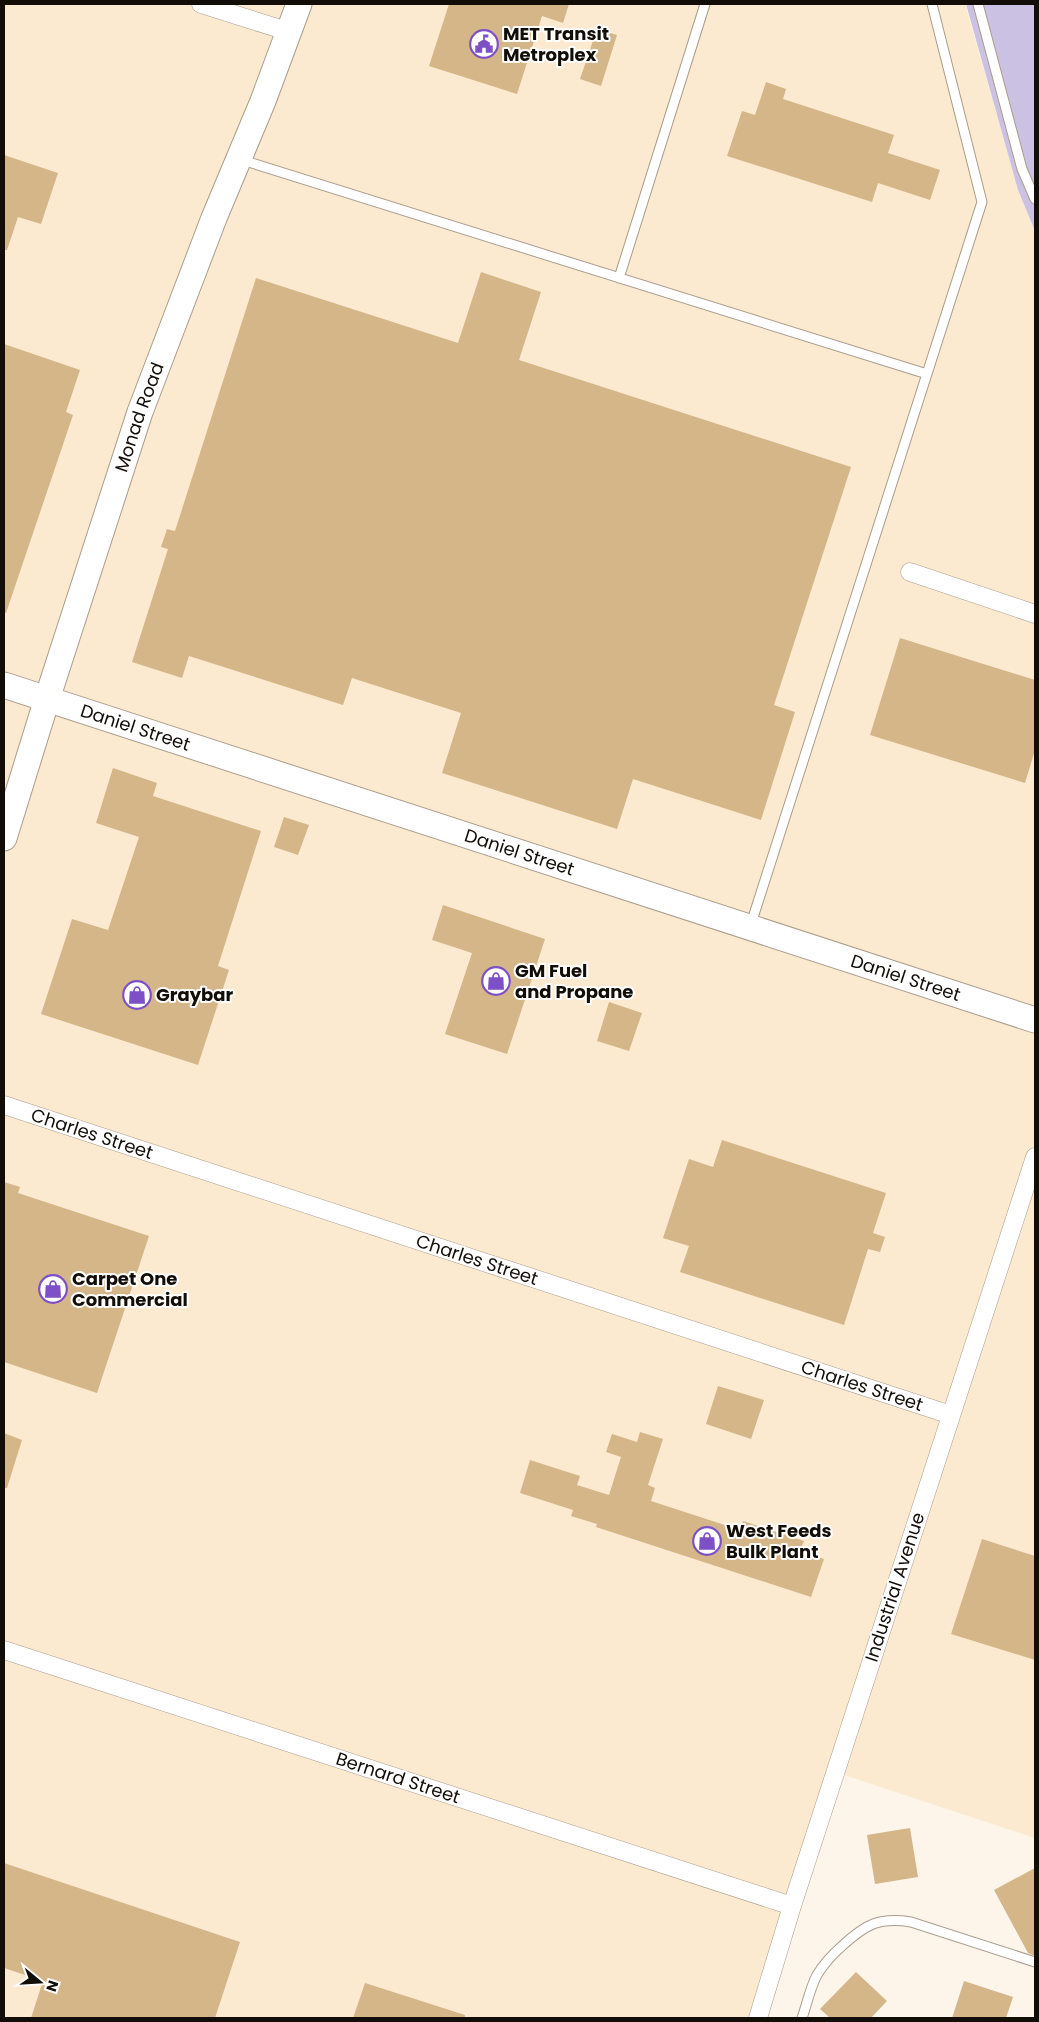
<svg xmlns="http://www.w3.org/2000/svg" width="1039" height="2022" viewBox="0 0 1039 2022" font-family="Poppins,sans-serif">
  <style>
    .built { fill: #fbe9d0 }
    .green { fill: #cac1e3 }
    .building { fill: #d5b689 }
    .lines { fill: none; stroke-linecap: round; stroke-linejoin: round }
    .lane-casing { stroke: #aa9d8c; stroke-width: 11 }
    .street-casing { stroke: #aa9d8c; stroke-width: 19 }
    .secondary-casing { stroke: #aa9d8c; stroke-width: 27 }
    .lane { stroke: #fff; stroke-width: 9 }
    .street { stroke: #fff; stroke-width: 18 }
    .secondary { stroke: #fff; stroke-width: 25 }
    .labels { text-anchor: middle; stroke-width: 4; stroke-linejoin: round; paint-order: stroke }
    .poi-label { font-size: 18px; font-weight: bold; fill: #120d07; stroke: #fff; text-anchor: start }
    .street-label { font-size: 18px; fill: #120d07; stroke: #fff }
  </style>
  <rect width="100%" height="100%" fill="#fdf5ea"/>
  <!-- built -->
  <path class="built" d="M4,4H965L1018,190L1035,231V1838L835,1772L757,2018H4Z"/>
  <!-- green -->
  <path class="green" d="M966,4H1035V231L1018,190Z"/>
  <!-- building -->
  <path class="building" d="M449,4H569L563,23L542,16L517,94L429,66Z
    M597,29L617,35L601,86L580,79Z
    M766,82L786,89L783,99L894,135L888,153L940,170L930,200L878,183L872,202L727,156L742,111L755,115Z
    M4,155L58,173L41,224L18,217L7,250H4Z
    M481,272L541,292L519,360L851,467L774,705L795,712L761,820L633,779L617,829L442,773L461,713L352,678L343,705L189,656L182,678L132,662L168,549L161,547L167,529L175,531L256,278L458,343Z
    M4,344L80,370L66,412L73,415L6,613L4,612Z
    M900,638L1035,680V750L1025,783L870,735Z
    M113,768L157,783L153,796L261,831L218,966L229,970L198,1065L41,1014L72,919L108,930L139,837L96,823Z
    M284,817L309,825L298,855L274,847Z
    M443,905L545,939L507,1054L445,1034L472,953L432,940Z
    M609,1002L642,1013L629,1051L597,1041Z
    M722,1140L886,1193L873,1233L885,1237L880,1252L868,1249L844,1325L680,1272L689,1246L663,1238L689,1159L713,1167Z
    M4,1182L20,1187L18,1193L149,1236L97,1393L4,1362Z
    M718,1386L764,1400L751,1439L706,1424Z
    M640,1432L663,1439L648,1485L655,1488L651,1501L740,1530L743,1521L804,1541L800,1551L824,1559L811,1597L596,1527L597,1524L571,1516L573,1510L520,1493L530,1460L580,1476L577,1485L609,1495L621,1457L606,1452L612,1434L637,1442Z
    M4,1433L22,1440L7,1488H4Z
    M982,1539L1035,1556V1660L951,1634Z
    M910,1828L918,1877L875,1884L867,1835Z
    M4,1863L240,1942L215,2018H31L43,1981L4,1968Z
    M1035,1868V1956L1028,1953L994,1890Z
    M856,1972L887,2001L871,2018H830L820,2009Z
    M964,1981L1013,1997L1006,2018H952Z
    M365,1983L465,2015V2018H353Z"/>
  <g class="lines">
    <defs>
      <path id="lane" d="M978,4L1022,169L1035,199
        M239,159L927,374
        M619,278L705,4
        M750,927L982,202L932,4
        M802,2018C807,2004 810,1988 817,1975C824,1963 833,1954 842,1946C866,1924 879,1917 911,1922L1035,1962"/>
      <path id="street" d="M201,4L290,32
        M910,572L1035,614
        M4,1105L951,1415
        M4,1650L792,1906
        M758,2018L792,1906L1035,1157"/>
      <g id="secondary">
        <path id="s1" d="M4,685L1035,1020"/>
        <path id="s2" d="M4,838L47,699L140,412L214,218L263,101L299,4"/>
      </g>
    </defs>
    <!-- lane casing -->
    <use href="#lane" class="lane-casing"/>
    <!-- street casing -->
    <use href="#street" class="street-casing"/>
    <!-- secondary casing -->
    <use href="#secondary" class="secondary-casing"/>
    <!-- lane -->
    <use href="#lane" class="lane"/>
    <!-- street -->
    <use href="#street" class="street"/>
    <!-- secondary -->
    <use href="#secondary" class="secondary"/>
  </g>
  <!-- icons -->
  <defs>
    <symbol id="civic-ring" viewBox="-11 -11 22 22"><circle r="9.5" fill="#fff" stroke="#7d50c8" stroke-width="1.5"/><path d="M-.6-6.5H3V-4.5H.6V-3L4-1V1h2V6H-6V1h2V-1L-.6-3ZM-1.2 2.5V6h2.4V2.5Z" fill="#7d50c8"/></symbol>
    <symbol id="shop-ring" viewBox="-11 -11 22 22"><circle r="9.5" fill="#fff" stroke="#7d50c8" stroke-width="1.5"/><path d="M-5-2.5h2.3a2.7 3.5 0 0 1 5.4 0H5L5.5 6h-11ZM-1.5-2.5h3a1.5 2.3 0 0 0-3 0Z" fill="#7d50c8"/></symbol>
  </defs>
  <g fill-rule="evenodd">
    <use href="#civic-ring" x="468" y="28" width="32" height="32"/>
    <use href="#shop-ring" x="480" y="965" width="32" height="32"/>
    <use href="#shop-ring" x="121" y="979" width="32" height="32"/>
    <use href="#shop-ring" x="37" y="1273" width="32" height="32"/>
    <use href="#shop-ring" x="691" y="1525" width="32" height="32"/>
  </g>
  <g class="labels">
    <!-- poi labels -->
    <g class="poi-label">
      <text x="503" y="40">MET Transit<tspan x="503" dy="21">Metroplex</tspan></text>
      <text x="515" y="977">GM Fuel<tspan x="515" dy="21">and Propane</tspan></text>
      <text x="156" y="1001">Graybar</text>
      <text x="72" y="1285">Carpet One<tspan x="72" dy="21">Commercial</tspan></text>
      <text x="726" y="1537">West Feeds<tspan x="726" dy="21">Bulk Plant</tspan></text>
    </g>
    <!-- street labels -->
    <g class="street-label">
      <text dy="6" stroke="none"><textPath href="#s2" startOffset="442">Monad Road</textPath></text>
      <text dy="6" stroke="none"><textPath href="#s1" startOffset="138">Daniel Street</textPath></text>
      <text dy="6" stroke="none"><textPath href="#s1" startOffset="542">Daniel Street</textPath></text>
      <text dy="6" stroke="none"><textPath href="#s1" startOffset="948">Daniel Street</textPath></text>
      <text transform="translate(92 1134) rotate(18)" y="6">Charles Street</text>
      <text transform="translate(477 1260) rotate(18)" y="6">Charles Street</text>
      <text transform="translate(862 1386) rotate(18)" y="6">Charles Street</text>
      <text transform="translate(895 1587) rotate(-72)" y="6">Industrial Avenue</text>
      <text transform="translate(398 1778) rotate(18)" y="6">Bernard Street</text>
    </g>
  </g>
  <!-- border -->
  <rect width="1039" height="2022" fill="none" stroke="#120d07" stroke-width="10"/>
  <!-- north arrow -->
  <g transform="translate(40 1982) rotate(108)" stroke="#ffffff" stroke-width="4" paint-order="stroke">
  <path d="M0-4L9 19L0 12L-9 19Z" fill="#120d07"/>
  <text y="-8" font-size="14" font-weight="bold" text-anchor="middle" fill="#120d07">N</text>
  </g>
</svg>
